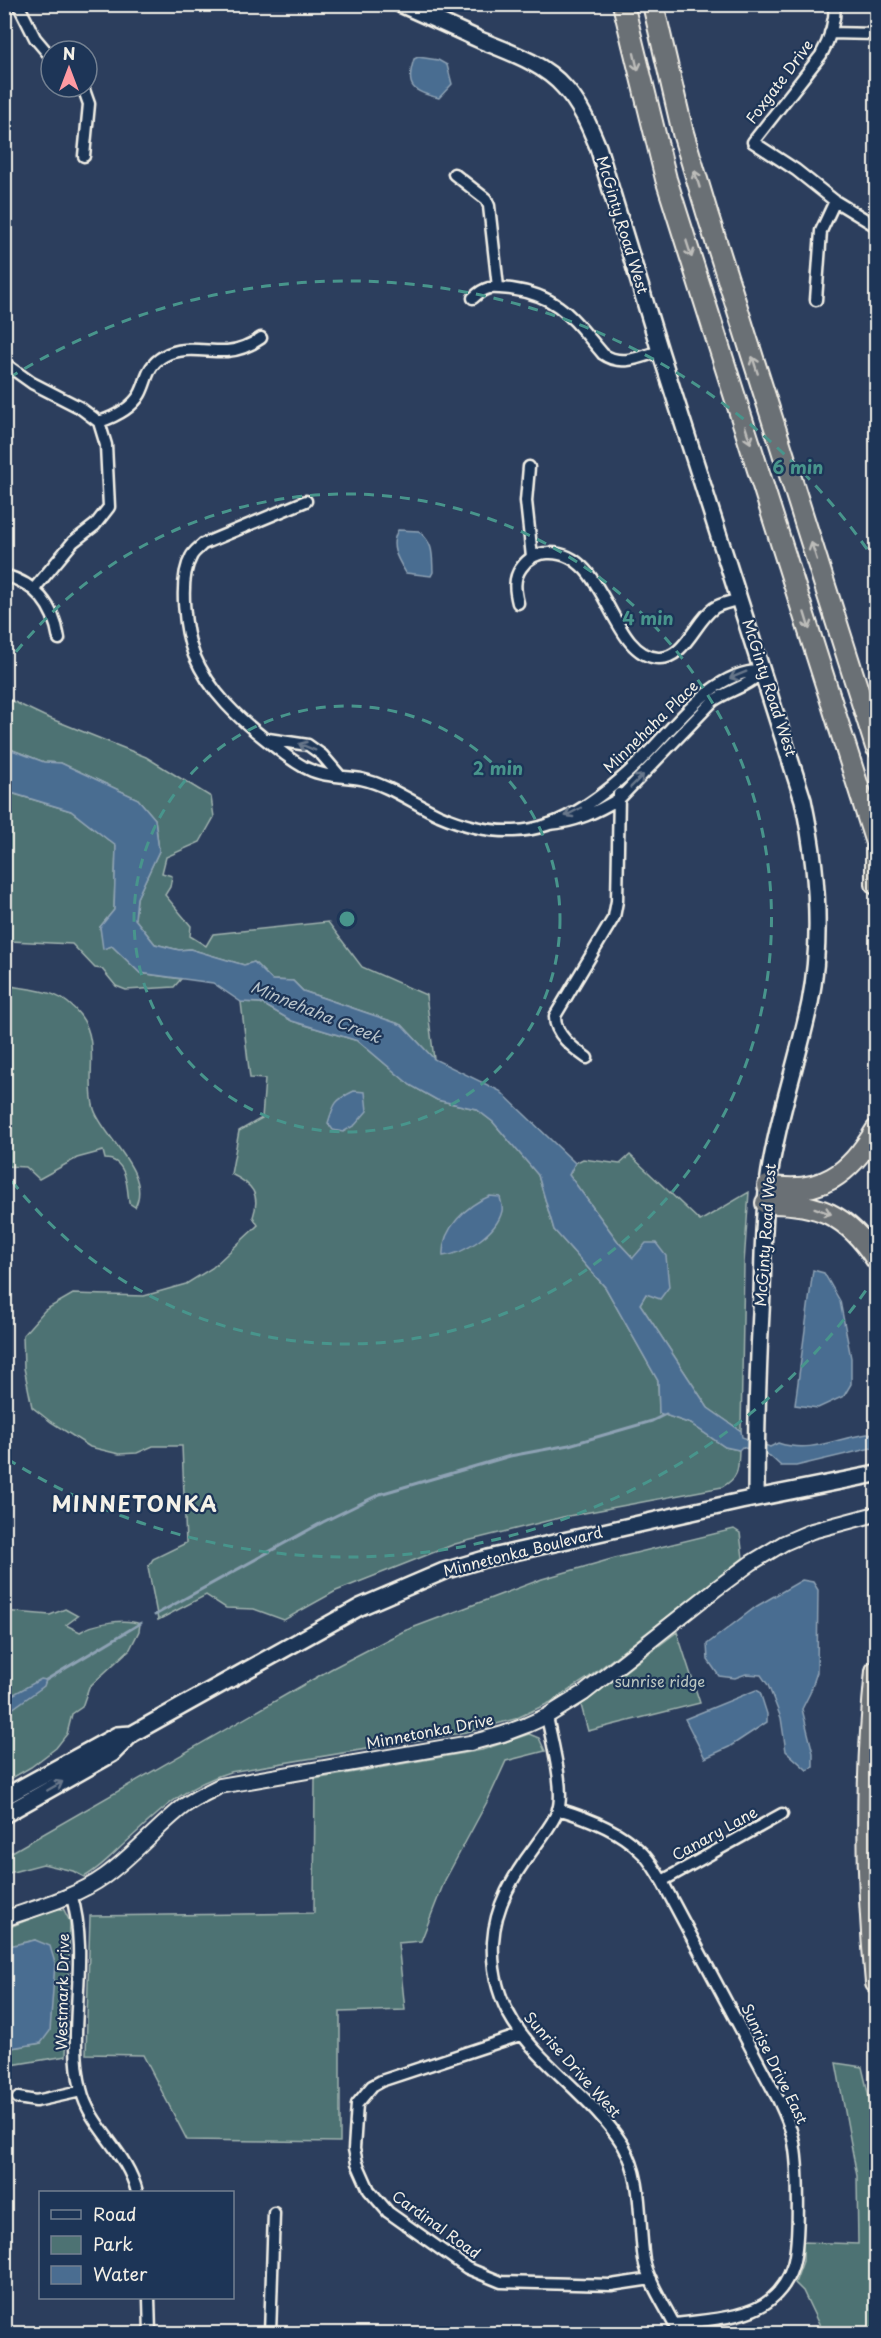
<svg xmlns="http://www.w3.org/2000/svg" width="881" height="2338" viewBox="0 0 881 2338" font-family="'Playpen Sans',sans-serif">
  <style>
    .green { fill: #4d7273; stroke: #a0b2ae; stroke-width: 1.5 }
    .water { fill: #4a6d91; stroke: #8ea2b4; stroke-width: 1.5 }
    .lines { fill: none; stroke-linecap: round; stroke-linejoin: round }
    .stream { stroke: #8ea2b4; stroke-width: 3 }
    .minor-casing { stroke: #f4f1e8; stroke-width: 15 }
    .tertiary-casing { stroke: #f4f1e8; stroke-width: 18 }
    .secondary-casing { stroke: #f4f1e8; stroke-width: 20 }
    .motorway-casing { stroke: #f4f1e8; stroke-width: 24 }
    .minor { stroke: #1d3557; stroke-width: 10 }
    .tertiary { stroke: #1d3557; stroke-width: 14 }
    .secondary { stroke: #1d3557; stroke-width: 15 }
    .motorway { stroke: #6b6f75; stroke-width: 20 }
    .oneway { stroke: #bdbdba }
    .oneway2 { stroke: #68778a }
    .ring { fill: none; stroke: #48958c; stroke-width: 3; stroke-dasharray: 10 8 }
    .labels { text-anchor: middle; stroke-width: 4.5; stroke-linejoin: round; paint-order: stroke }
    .street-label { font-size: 15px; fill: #f4f1e8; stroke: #1d3557 }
    .park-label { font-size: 15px; fill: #bac5bf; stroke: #1d3557 }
    .water-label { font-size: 16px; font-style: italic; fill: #b8c3ca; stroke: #1d3557 }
    .district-label { font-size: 21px; font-weight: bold; letter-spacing: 1.5px; fill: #f4f1e8; stroke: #1d3557 }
    .centre { fill: #48958c; stroke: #1d3557; stroke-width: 3 }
    .ring-label { font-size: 18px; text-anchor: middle; font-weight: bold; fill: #48958c; stroke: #1d3557; stroke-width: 4.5; stroke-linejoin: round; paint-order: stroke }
  </style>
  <rect width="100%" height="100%" fill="#2c3e5d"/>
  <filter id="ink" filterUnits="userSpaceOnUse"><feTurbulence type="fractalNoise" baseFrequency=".0167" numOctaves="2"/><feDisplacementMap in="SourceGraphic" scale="12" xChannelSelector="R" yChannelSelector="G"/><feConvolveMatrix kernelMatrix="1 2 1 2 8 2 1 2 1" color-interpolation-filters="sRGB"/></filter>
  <g filter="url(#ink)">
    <!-- green -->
    <path class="green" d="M4,697L44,716L146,757L211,797L214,817L200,842L166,857L162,873L172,876L170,887L165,895L191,926L190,936L206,946L213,934L328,922L362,967L426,995L434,1059L402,1025L303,991L293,981L272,980L254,962L244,965L190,949L179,950L155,944L135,919L137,898L159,851L155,819L138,799L61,763L44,762L5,747Z
      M4,791L71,811L116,846L114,910L100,927L104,948L112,946L140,973L181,979L174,987L126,990L116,986L102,969L95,968L72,944L10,941L5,939Z
      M5,985C35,991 59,988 80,1015C101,1042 85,1078 94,1109C102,1136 153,1173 135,1207L129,1203C127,1186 127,1159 105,1159L103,1151L77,1158L39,1179L26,1167L5,1166Z
      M241,1002L261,1003L292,1021L358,1041L410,1085L437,1100L476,1109L493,1122L538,1175L554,1230L605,1287L658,1381L659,1413L691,1424L725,1447L739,1450C738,1468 740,1477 722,1487L563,1517L455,1544L336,1591L284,1620L254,1609L226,1608L206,1595L158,1620L148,1567L153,1559L186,1543L182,1446H153L137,1453L119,1454L90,1447L51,1422L32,1407L24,1368L23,1335L45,1310L73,1294L144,1296L186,1284L212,1268L258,1225L253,1217C261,1194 252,1184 231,1174L239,1131L262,1118L265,1079L250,1078Z
      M630,1155L700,1221L749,1192L744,1263L741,1431L708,1408L640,1304L646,1294L633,1258L619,1243L569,1175L575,1163L583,1159L620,1164Z
      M734,1529L740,1533L743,1558L588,1678L551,1702L515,1719L467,1732L230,1772C182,1787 159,1812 123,1845C111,1856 99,1869 84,1877L73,1871L43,1864L5,1874V1856L331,1669L404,1631L542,1579L615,1558Z
      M65,1609L78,1616L66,1625L80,1632C94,1623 125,1618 140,1624L139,1631L130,1649L89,1687L82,1707L72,1714L67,1734L56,1748L31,1767L5,1782L4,1611L50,1615Z
      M677,1632L700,1703L588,1731L581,1705Z
      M529,1734L539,1738L545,1751L506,1761L488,1800L445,1880L421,1941L398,1943L405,2010L340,2012V2142L187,2140L143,2055L86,2054L90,1916L314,1913L315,1779L482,1750Z
      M57,1908L64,1910L70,1922L66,2056L5,2066V2049L41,2043L35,1940L5,1947V1929Z
      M836,2063L862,2067L876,2127V2333H823L803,2291L795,2283L803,2261V2242L858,2244L857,2176Z"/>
    <!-- water -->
    <path class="water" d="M418,57L438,60L447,65L452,84L439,98C412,91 405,87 414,59Z
      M398,530L419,531C434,545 432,552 433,572L431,576L406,573C397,558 389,546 398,530Z
      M4,747L44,762L61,763L138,799L155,819L159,851L137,898L135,919L155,944L179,950L190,949L244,965L254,962L272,980L293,981L303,991L402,1025L434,1059L500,1091L575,1163L569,1175L619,1243L633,1258L646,1243H656L666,1256L669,1287L660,1299L646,1294L640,1304L708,1408L741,1431L742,1437L770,1447L778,1443C814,1455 841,1435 876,1433V1447L796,1466H781L770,1456L742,1447L739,1450L725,1447L691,1424L659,1413L658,1381L605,1287L554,1230L538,1175L493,1122L476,1109L437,1100L410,1085L358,1041L292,1021L261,1003L241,1002L213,983L140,973L112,946L103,949L100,927L114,910L116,846L71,811L5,791Z
      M354,1091L365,1092L367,1111L355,1125L343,1132L333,1130L328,1123C334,1103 335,1100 354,1091Z
      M490,1196L500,1197C501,1202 503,1207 502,1211C497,1233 464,1254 443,1256C441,1229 467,1205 490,1196Z
      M813,1270L824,1273L840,1301L851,1358V1384L844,1396L818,1408L795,1405Z
      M802,1580L813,1582L818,1590L817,1672L810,1693L802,1709L813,1753V1767L807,1770L786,1751L781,1718L768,1685L761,1675L746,1674L735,1678L719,1676L708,1660L707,1644L757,1606Z
      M41,1679L46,1680L44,1686L5,1714V1699Z
      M756,1690L760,1692L767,1714V1722L729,1747L705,1758L685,1719Z
      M35,1940L50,1946L55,1963L50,2031L41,2043L5,2049V1947Z"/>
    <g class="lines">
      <!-- stream -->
      <path class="stream" d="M155,1615L323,1522L380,1494L510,1456L569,1445L652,1421L666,1414
        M46,1680L141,1623"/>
      <defs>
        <path id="minor" d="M18,4L35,38L51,57
          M835,4C835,23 830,39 821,55L753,142L796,170L835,201L876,226
          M830,33L876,34
          M83,87L89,104L84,156
          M454,174L486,199L489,206L498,287
          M473,298C487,285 492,287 511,289C560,296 572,318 603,354C621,367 640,357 660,351
          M816,300L821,231L835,201
          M4,363L32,383L79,407L99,422L106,445L109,507L95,525L73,542L34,589
          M99,422C114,417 132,408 140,394C148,379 146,366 164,356C183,345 206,352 227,351C240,350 251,345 261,338
          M529,467L526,501L532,557
          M306,501L203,544C199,548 193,552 191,557C178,580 185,632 194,655C210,693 239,719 270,743C282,752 294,763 308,769C324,777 343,776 361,779C389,785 413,803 439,815C462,825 489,832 514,831C564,830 611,790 645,756C675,726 715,669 762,671C750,686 729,690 713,701L620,798C597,812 575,822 549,824
          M4,575C37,584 54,607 59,639
          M518,603C515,591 513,579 521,568C527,559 537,553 548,553C607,550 609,655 658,658C684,660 696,620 714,608C721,603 732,602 740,599
          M268,739L308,745L322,755L340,776
          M587,1058C573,1048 554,1034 555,1016L614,917L617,901L619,794
          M547,1716C551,1739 565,1789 558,1810C553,1824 542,1836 534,1848C513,1876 495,1906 493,1942C488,2043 577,2072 623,2145C644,2180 638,2222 644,2260C648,2282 669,2312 679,2334
          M558,1809C585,1817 619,1830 639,1850C649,1858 655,1870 662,1881L778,2099C784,2112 790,2124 793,2138C799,2163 800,2240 793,2265C789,2278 781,2291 771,2299C749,2319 703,2320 675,2324
          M662,1881L782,1814
          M71,1894C91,1958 66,2027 81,2089C90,2128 127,2151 137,2192
          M520,2035L381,2081L372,2086L357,2104L354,2149L357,2163L369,2190L388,2212L467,2268L501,2282L611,2285L651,2279
          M18,2098L36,2101L81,2091
          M149,2298L150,2334
          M270,2334L274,2213"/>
        <path id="tertiary" d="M4,1919C38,1907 76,1897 105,1876C134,1855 156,1828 184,1806C195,1798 208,1792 220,1786L470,1743L503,1734L527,1725L547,1716L584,1693L717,1588L751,1563L784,1543L812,1531L876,1514"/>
        <path id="secondary" d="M400,4C427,16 454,28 480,40C509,52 543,63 564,87C580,104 589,125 598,147L660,351L803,800C817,866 823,936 810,1003C797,1064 776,1123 768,1184C763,1220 763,1257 762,1293C758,1362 756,1430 756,1498
          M4,1797L108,1740L117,1735L132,1734
          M4,1815L112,1754L132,1734L360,1607L444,1571L488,1558L532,1548L741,1501L876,1474"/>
        <path id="motorway" d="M623,4L666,179L876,843
          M653,4L683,133L708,216L876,747
          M876,840V884
          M768,1186C821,1196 850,1174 876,1130
          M766,1203C817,1202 848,1215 876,1259
          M876,1671C865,1776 866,1878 876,1983"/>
      </defs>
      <!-- minor casing -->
      <use href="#minor" class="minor-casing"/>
      <!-- tertiary casing -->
      <use href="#tertiary" class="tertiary-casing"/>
      <!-- secondary casing -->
      <use href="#secondary" class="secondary-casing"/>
      <!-- motorway casing -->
      <use href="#motorway" class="motorway-casing"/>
      <!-- minor -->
      <use href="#minor" class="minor"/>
      <!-- tertiary -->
      <use href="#tertiary" class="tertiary"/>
      <!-- secondary -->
      <use href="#secondary" class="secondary"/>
      <!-- motorway -->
      <use href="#motorway" class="motorway"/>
    </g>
    <!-- one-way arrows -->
    <defs><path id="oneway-shaft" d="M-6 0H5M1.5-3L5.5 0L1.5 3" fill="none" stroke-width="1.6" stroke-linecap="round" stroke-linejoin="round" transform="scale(1.5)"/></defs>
    <g class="oneway">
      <use href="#oneway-shaft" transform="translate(636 62) rotate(77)"/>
      <use href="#oneway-shaft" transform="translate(697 179) rotate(-107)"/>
      <use href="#oneway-shaft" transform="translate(689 249) rotate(72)"/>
      <use href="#oneway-shaft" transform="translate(755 365) rotate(-108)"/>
      <use href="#oneway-shaft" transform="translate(748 435) rotate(72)"/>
      <use href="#oneway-shaft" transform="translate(814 551) rotate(-108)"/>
      <use href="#oneway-shaft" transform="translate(807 621) rotate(73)"/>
      <use href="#oneway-shaft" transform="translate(823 1211) rotate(20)"/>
    </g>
    <g class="oneway2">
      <use href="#oneway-shaft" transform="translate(738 675) rotate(158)"/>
      <use href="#oneway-shaft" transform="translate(307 747) rotate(-158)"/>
      <use href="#oneway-shaft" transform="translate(637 781) rotate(-45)"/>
      <use href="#oneway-shaft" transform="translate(573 812) rotate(152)"/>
      <use href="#oneway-shaft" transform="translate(55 1786) rotate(-30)"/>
    </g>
  </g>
  <!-- distance rings -->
  <g class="ring">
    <circle cx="347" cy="919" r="213"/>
    <path d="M5 666A425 425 0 1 1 5 1172"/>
    <path d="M876 1276A638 638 0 0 1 9 1460M9 378A638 638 0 0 1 876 562"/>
  </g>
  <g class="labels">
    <!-- street labels -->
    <g class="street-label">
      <text transform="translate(780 82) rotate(-53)" y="5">Foxgate Drive</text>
      <text transform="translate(622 225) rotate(73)" y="5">McGinty Road West</text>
      <text transform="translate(769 688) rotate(72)" y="5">McGinty Road West</text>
      <text transform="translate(651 727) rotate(-44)" y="5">Minnehaha Place</text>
      <text transform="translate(766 1235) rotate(-86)" y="5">McGinty Road West</text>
      <text transform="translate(523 1552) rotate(-14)" y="5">Minnetonka Boulevard</text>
      <text transform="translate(430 1732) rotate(-11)" y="5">Minnetonka Drive</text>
      <text transform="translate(715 1834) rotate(-29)" y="5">Canary Lane</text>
      <text transform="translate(63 1992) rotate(-89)" y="5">Westmark Drive</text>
      <text transform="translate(774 2064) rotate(64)" y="5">Sunrise Drive East</text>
      <text transform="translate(572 2065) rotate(48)" y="5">Sunrise Drive West</text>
      <text transform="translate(436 2225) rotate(36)" y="5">Cardinal Road</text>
    </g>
    <!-- park labels -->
    <g class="park-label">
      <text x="660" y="1687">sunrise ridge</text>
    </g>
    <!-- water labels -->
    <g class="water-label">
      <text transform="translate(316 1012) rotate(22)" y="6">Minnehaha Creek</text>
    </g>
    <!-- district labels -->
    <g class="district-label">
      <text x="135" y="1512">MINNETONKA</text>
    </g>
  </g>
  <circle cx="347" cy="919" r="9" class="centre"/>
  <g class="ring-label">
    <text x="798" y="474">6 min</text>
    <text x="648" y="625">4 min</text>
    <text x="498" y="775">2 min</text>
  </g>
  <!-- margin -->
  <rect width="881" height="2338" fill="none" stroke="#1d3557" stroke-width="24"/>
  <rect x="12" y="12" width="857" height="2314" fill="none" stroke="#f4f1e8" stroke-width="2" filter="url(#ink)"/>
  <!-- legend -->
  <rect x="39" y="2191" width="195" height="108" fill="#1d3557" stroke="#738091" stroke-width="1.5"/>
  <rect x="51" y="2210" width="30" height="9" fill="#1d3557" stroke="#738091" stroke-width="1.5"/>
  <text x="93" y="2221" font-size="18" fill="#f4f1e8">Road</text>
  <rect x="51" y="2236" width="30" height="18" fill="#4d7273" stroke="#738091" stroke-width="1.5"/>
  <text x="93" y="2251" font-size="18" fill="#f4f1e8">Park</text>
  <rect x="51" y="2266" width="30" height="18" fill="#4a6d91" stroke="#738091" stroke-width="1.5"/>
  <text x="93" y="2281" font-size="18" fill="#f4f1e8">Water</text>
  <!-- north arrow -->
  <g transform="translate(69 69)"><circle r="28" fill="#1d3557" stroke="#738091" stroke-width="1.5"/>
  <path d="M0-4.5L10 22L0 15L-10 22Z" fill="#ff9aa2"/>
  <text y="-9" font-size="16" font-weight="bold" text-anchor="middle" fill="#f4f1e8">N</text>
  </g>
</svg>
